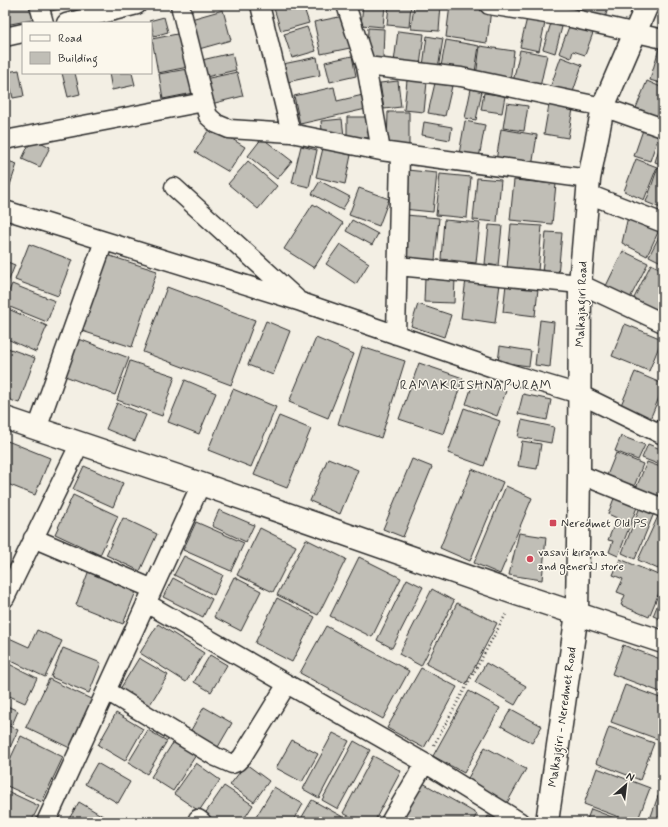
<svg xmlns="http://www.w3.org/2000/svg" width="668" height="827" viewBox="0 0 668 827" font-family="Mynerve,sans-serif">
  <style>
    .building { fill: #c0beb6; stroke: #2b2b2b }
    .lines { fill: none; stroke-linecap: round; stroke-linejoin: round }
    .street-casing { stroke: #2b2b2b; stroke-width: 21 }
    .secondary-casing { stroke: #2b2b2b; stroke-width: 25 }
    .path { stroke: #2b2b2b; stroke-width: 2.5; stroke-dasharray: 1 3; stroke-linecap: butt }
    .street { stroke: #fbf7ec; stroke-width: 18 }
    .secondary { stroke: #fbf7ec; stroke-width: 22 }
    .poi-dot { fill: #d1495b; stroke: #fbf7ec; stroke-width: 1.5 }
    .labels { text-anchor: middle; stroke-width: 3; stroke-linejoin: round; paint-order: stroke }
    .street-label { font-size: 12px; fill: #2b2b2b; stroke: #fbf7ec }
    .poi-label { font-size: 12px; fill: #2b2b2b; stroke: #fbf7ec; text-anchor: start }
    .neighbourhood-label { font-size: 13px; letter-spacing: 1px; fill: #2b2b2b; stroke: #fbf7ec }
  </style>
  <rect width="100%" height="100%" fill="#f3efe4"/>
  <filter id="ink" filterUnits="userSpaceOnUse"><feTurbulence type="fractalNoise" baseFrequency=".025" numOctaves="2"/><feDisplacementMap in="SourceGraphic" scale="8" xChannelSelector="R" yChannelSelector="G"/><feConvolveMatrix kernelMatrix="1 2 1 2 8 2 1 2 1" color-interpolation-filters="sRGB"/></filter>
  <g filter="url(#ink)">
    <!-- building -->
    <path class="building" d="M5,5H35L38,19L5,25Z
      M42,5H67V7L44,13Z
      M70,5H84L85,8L71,11Z
      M273,5H303L309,23L281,31Z
      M363,5H385L383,27L361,25Z
      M389,5H411L409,27L387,25Z
      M414,5H441L439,31L411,29Z
      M450,5H462L491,9L487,43L446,37Z
      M549,5H570V9Z
      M581,5H609L603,24L578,16Z
      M223,10L231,40L199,49L191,19Z
      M344,16L350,48L321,54L314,22Z
      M164,17L168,32L154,36L151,23L149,21Z
      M527,18L545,23L539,51L520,47Z
      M551,23L562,27L555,53L543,49Z
      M570,24L593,33L585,55L573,51L571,58L559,53Z
      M307,27L316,51L292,58L284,34Z
      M368,28L384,29L383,58H367Z
      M398,31L424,34L420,66L394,62Z
      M182,33L188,67L158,73L152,39Z
      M427,36L443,39L438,69L423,66Z
      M446,40L479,46L475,72L441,66Z
      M660,45L663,46V84L650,80Z
      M480,46L514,51L510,81L476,76Z
      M520,50L547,55L540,87L513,82Z
      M232,53L236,70L206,77L202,60Z
      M352,56L356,76L330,82L325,62Z
      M317,57L320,75L287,82L283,64Z
      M561,57L582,65L572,95L550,88Z
      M193,68L198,92L163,99L159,74Z
      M19,70L24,96L13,98L7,72Z
      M237,72L243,96L211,104L205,79Z
      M62,73H75L80,94L68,97Z
      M109,73H132L135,85L112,90Z
      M407,80L427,82L424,112L404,110Z
      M398,81L401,107L384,109L380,83Z
      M647,81L663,88L662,119L636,108Z
      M435,83L452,86L445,116L428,113Z
      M334,87L337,101L363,95L366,109L300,124L294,96Z
      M471,89L482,91L476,120L465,118Z
      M484,93L505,96L502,113L481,110Z
      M550,99L574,103L568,138L544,134Z
      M507,103L528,106L524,131L503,128Z
      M388,112H409V145H387Z
      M347,117H370V138L347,137Z
      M342,119L344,136L323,139L321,121Z
      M465,121L485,125L479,158L459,154Z
      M424,122L452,127L450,140L422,135Z
      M211,126L245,147L229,172L195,152Z
      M644,127L660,132L650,161L634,156Z
      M501,129L537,135L532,167L496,161Z
      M663,136V165L655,162Z
      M32,138L50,147L40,167L22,159Z
      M262,138L292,161L277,179L248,156Z
      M301,146L317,150L309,187L292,183Z
      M323,148L351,155L345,184L316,177Z
      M636,159L657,167L644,200L624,191Z
      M5,160L17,164L7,194L5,193Z
      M248,161L277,186L258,209L228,184Z
      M658,167L663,169V209L646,202Z
      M407,170L437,173L433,212L403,209Z
      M440,174L471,177L467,218L436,215Z
      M477,178L501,180L497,222L473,220Z
      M514,180L556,184L552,224L510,220Z
      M320,181L350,197L342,210L312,194Z
      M359,188L389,199L379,226L349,215Z
      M313,204L343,223L314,268L284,249Z
      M629,212L660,228L647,256L622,243Z
      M406,215L439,218L435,260L402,257Z
      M352,220L378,234L372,245L346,231Z
      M444,220L480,223L476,263L441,259Z
      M511,224L542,226L538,271L507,268Z
      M489,225L502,226L498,266L485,264Z
      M663,229V263L649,256Z
      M546,232L562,233L558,275L542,273Z
      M29,244L72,260L58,296L15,280Z
      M340,244L369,263L356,284L326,264Z
      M623,251L648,263L629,300L605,288Z
      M104,254L157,271L132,347L79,330Z
      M5,261L15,265L5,290Z
      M651,264L663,270V317L632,302Z
      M425,277L455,278L454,303L424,302Z
      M466,279L500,284L495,323L461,318Z
      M12,284L55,301L47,322L5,305V301Z
      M506,284L538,289L535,316L503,312Z
      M167,287L255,320L231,385L143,352Z
      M418,304L451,315L444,337L411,326Z
      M6,308L47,326L36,352L5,338Z
      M540,320L554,322L550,367L535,365Z
      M266,321L290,331L273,375L248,365Z
      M625,324L662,339L649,371L612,356Z
      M316,338L354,354L328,418L289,402Z
      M79,339L129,358L115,395L65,376Z
      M500,346L531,351L529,366L498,362Z
      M5,347L35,358L19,403L5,398Z
      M362,347L405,361L381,438L338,424Z
      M130,361L175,376L162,416L117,400Z
      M419,363L463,378L444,434L399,419Z
      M635,372L663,384V388L648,424L618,412Z
      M185,380L216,393L199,434L168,422Z
      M474,380L506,391L497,416L466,404Z
      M233,389L276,407L251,467L208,450Z
      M523,394L551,400L547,420L518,414Z
      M117,403L146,415L135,441L106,429Z
      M663,406V432L654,428Z
      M464,408L500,421L484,466L448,453Z
      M279,416L311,429L287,488L254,475Z
      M522,420L554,427L551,443L518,437Z
      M621,436L645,445L638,460L615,451Z
      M5,440L50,458L35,495L5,483Z
      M522,441L541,444L537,469L518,466Z
      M648,444L663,450V466L642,458Z
      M616,453L643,464L633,489L606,478Z
      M328,458L358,470L340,514L310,501Z
      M412,459L432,467L403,537L383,529Z
      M647,462L663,468V496L662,499L636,488Z
      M84,466L123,483L113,507L73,489Z
      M472,469L503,482L470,561L440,548Z
      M506,486L532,498L500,574L474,563Z
      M616,493L639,502L618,556L609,552L613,541L608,540L617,518L608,514Z
      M73,495L118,516L100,555L55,534Z
      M640,507L654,513L635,559L622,553Z
      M219,510L254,525L246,542L212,526Z
      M659,514L663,516V559L658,569L638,560Z
      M123,518L157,534L140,571L106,555Z
      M196,522L244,543L231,571L183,550Z
      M260,528L296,546L273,592L237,575Z
      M519,533L546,537L542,580L509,575Z
      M306,539L346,559L318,615L277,595Z
      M184,556L223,575L214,595L174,575Z
      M359,557L401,578L372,637L330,616Z
      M620,559L663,577V583L649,617L621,605L625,595L617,592L623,579L613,575Z
      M89,570L137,589L123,624L76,605Z
      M234,577L261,591L241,631L214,617Z
      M173,578L212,599L203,617L163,597Z
      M407,579L423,587L392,648L377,640Z
      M432,589L454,601L421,666L399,654Z
      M663,591V620L653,616Z
      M277,598L315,617L292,662L255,643Z
      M457,603L497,623L466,684L426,664Z
      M158,624L204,653L186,682L140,653Z
      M326,626L409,671L383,719L300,673Z
      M37,630L62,641L45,677L5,658V642L7,637L29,647Z
      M623,645L663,660V693L612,674Z
      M63,648L101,663L89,693L51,677Z
      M210,655L227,665L211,692L194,682Z
      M139,658L168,675L149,706L120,689Z
      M5,662L37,678L25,703L5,694Z
      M486,663L526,686L515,705L475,682Z
      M421,668L457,687L424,748L387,728Z
      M49,679L93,700L70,748L26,727Z
      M625,685L663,699V741L611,722Z
      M469,691L500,708L464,773L433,756Z
      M5,705L18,711L12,725L5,722Z
      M204,707L232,723L218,747L190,732Z
      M511,709L542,726L532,743L501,726Z
      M116,713L143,729L125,761L98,745Z
      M5,724L18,730L8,752L5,750Z
      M609,727L654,743L640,780L596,763Z
      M148,730L167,741L147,774L128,763Z
      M333,733L349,741L319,798L303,789Z
      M21,736L63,757L42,802L5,785V770Z
      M292,740L318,754L302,782L276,768Z
      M174,741L196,755L173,791L151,777Z
      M354,741L370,750L338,809L322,800Z
      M485,747L526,769L507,803L467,780Z
      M373,756L401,771L374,822H360L343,813Z
      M97,763L130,782L118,803L85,784Z
      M196,763L220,780L199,811L174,794Z
      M246,764L269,781L254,802L230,785Z
      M597,768L650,788L637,822H632L584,804Z
      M423,783L477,814L472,822H401Z
      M224,786L253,805L242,822H208L202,818Z
      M274,787L303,804L293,822H253Z
      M5,790L39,806L31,822H5Z
      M658,796L663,797V822H649Z
      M312,800L352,822H299Z
      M79,802L113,822H67Z
      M591,809L625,822H586Z
      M488,816L499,822H485Z"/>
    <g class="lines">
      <defs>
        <path id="street" d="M39,5L44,23
          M180,5L204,102L208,116L217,124L229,129L291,133L381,151L589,179
          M260,5L291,133
          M346,5L366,66L381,151
          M489,5L571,18L663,39
          M66,23L137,5
          M5,37L23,33
          M366,66L461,77L603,107L663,128
          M5,140L204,102
          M174,187L296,298
          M588,194L663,223
          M5,210L301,302L505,372L579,394L663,435
          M398,266L580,284L663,323
          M396,335L400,154
          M37,429L104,241
          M579,474L663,508
          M33,538L153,589
          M5,598L80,443
          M146,603L425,763L520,822
          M107,691L216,757L232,764L237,762L242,757L287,684
          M198,819L202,822
          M46,822L201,484
          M390,822L425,763"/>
        <path id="secondary" d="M5,418L201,484L517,594L663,642
          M547,822L577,613L579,474L580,284L589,179L603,107L647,5"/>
      </defs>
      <!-- street casing -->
      <use href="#street" class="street-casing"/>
      <!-- secondary casing -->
      <use href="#secondary" class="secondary-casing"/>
      <!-- path -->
      <path class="path" d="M434,745L506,614"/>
      <!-- street -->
      <use href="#street" class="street"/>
      <!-- secondary -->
      <use href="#secondary" class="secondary"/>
    </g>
  </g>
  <!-- markers -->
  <g class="poi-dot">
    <rect x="549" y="519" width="8" height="8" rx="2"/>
    <circle cx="530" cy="559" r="4"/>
  </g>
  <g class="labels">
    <!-- street labels -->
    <g class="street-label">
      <text transform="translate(581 304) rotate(-88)" y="4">Malkajagiri Road</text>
      <text transform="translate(562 717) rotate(-82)" y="4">Malkajgiri - Neredmet Road</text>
    </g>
    <!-- poi labels -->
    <g class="poi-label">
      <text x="561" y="527">Neredmet Old PS</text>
      <text x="538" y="556">vasavi kirana<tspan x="538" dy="14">and general store</tspan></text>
    </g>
    <!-- neighbourhood labels -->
    <g class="neighbourhood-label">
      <text x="476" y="389">RAMAKRISHNAPURAM</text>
    </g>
  </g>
  <!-- margin -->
  <rect width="668" height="827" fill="none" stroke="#fbf7ec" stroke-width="20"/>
  <rect x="10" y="10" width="648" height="807" fill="none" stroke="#2b2b2b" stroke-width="1.5" filter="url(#ink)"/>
  <!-- legend -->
  <rect x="22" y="22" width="130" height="52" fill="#fbf7ec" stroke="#a8a59f"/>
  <rect x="30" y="35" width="20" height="6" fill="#fbf7ec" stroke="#a8a59f"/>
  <text x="58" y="42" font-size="12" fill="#2b2b2b">Road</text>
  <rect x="30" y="52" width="20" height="12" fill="#c0beb6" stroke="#a8a59f"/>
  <text x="58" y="62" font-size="12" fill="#2b2b2b">Building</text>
  <!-- north arrow -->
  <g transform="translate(626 785) rotate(28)" stroke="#fbf7ec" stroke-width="3" paint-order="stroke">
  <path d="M0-3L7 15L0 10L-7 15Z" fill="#2b2b2b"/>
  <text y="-6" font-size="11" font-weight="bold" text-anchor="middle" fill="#2b2b2b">N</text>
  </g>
</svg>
